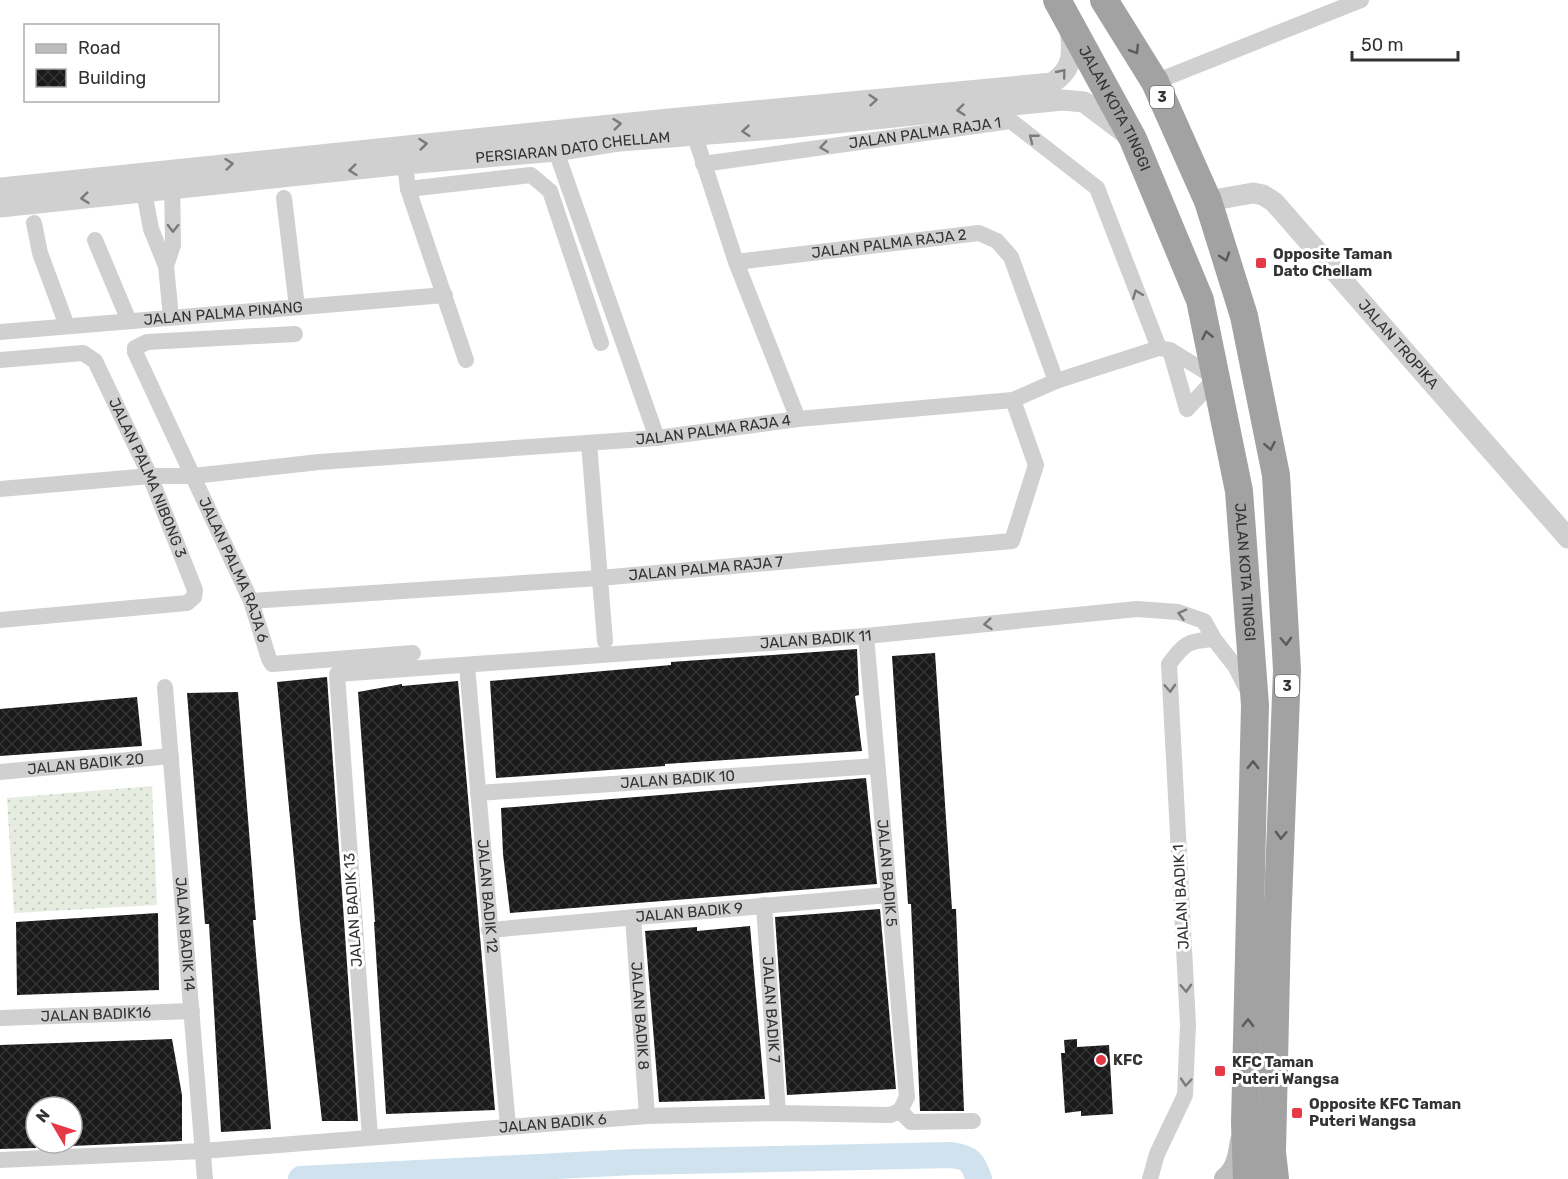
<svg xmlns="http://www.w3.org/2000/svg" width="1568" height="1179" viewBox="0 0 1568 1179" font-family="Rubik,sans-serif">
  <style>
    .grass { fill: url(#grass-dots) }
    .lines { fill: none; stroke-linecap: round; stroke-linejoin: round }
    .river { stroke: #cfe2ee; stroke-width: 26 }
    .building { fill: url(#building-cross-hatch) }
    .minor { stroke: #d0d0d0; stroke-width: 16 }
    .tertiary { stroke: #d0d0d0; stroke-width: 21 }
    .secondary { stroke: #bdbdbd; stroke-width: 24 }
    .trunk { stroke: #a2a2a2; stroke-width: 28 }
    .oneway { stroke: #5a5a5a }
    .oneway2 { stroke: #7a7a7a }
    .poi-dot { fill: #e63946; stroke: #fff; stroke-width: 2 }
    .labels { text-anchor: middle; stroke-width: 6; stroke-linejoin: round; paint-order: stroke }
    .shield { fill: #fff; stroke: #707070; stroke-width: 1.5 }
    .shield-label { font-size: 14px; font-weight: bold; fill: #333 }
    .street-label { font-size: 15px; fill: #333; stroke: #fff }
    .poi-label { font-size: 15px; font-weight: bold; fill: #333; stroke: #fff; text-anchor: start }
  </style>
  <defs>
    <pattern id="grass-dots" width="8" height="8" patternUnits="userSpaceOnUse" patternTransform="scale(1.5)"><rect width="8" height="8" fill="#e6ecdf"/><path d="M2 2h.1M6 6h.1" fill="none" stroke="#c6cbc0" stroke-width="1.8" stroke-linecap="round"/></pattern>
    <pattern id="building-cross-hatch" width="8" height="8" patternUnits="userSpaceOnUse" patternTransform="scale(1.5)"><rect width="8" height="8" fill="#1a1a1a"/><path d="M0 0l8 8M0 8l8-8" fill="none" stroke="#333"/></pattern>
  </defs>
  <rect width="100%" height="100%" fill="#fff"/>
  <!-- grass -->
  <path class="grass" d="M152,786L157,905L14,913L7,798Z"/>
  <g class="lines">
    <!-- river -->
    <path class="river" d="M301,1179L634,1162L951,1155C971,1158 972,1161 979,1179"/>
  </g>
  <!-- building -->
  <path class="building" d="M857,649L859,695L855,696L862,751L665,764V766L496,778L490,681L671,665V662Z
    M935,653L952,909H956L964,1111H920L911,904H908L892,656Z
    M327,677L358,1121H322L300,923L277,682Z
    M458,681L495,1110L386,1114L374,922H375L358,692L402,684V686Z
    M238,692L256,920H253L271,1129L221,1132L209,924H205L187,693Z
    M137,697L142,746L0,756V709Z
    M866,778L877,884L510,913L503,854L501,808Z
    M880,909L896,1089L787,1095L775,917Z
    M158,913L159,990L17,995L16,922Z
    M750,926L765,1099L659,1102L645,931L697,927V931Z
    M172,1039L182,1095V1141L72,1146V1107H36V1148L0,1149V1045Z
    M1077,1039V1047L1109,1045L1113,1114L1081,1116V1111L1065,1113L1061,1053H1065L1064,1040Z"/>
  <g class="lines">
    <!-- minor -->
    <g class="minor">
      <path d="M1155,82L1361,0"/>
      <path d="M691,124L736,262L798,419"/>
      <path d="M556,151L657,438"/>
      <path d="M405,164L408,189L466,360"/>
      <path id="s1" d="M703,164L1011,121L1097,188L1159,348"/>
      <path d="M142,181L151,229L166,266L171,317"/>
      <path d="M408,189L531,175L550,191L601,343"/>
      <path d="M284,198L297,307"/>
      <path d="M34,223L40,253L67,326"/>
      <path d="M95,240L129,321"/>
      <path id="s2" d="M736,262L979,233L997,241L1011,257L1056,381"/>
      <path d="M166,266L173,245L172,177"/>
      <path id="s3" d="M0,332L445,295"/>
      <path id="s4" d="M295,334L147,342L135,348V352L251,601L269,659L272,664L413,653"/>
      <path d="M1170,350L1187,409"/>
      <path id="s5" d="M0,360L83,353L95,361L150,476L195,590L194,597L187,603L0,620"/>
      <path d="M589,443L605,641"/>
      <path id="s6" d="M0,489L150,476H193L319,462L657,438L798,419L1013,400L1056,381L1159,348L1170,350L1216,378L1187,409"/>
      <path id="s7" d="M251,601L600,578L1012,541L1036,465L1013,400"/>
      <path id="s8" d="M866,636L907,1097L900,1111"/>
      <path id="s9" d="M467,666L508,1126"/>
      <path id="s10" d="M165,687L205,1179"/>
      <path id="s11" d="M0,772L171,756"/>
      <path id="s12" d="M478,793L877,766"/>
      <path id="s13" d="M764,905L778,1113"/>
      <path id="s14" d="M633,917L647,1116"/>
      <path id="s15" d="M489,930L888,895"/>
      <path id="s16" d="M0,1018L192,1011"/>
      <path d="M900,1111L911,1122L973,1121"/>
      <path id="s17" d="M370,1137L337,674L866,636L1137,609L1178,612L1204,621L1214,639L1235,666L1248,691"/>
      <path id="s18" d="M0,1160L203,1151L647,1116L778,1113L890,1115L900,1111"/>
      <path d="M1150,1179L1157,1154L1185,1095L1188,1024L1169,664C1185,643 1187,641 1214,639"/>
    </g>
    <!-- tertiary -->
    <g class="tertiary">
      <path d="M0,188L669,119L1052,83C1074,69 1073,52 1070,29"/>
      <path id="s19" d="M1208,201L1253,193L1263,195L1274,202L1568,538"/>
      <path id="s20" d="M0,207L405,164L556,151L620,141L786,128L1063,100L1084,102L1125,133"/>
    </g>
    <!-- secondary -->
    <path class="secondary" d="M1226,1179C1238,1170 1240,1154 1242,1141"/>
    <!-- trunk -->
    <g class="trunk">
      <path id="s21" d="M1057,0L1133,139L1200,300L1239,491L1255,705L1245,1123L1247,1179"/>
      <path d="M1104,0L1155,82L1208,201L1244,316L1276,475L1287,670L1277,928L1272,1152L1275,1179"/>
    </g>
  </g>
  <!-- one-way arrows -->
  <defs><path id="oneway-chevron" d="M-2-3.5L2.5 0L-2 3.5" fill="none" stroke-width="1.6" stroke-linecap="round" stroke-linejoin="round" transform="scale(1.5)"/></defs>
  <g class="oneway">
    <use href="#oneway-chevron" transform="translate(1135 50) rotate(58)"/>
    <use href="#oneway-chevron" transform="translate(1225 257) rotate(72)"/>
    <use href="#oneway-chevron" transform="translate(1207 335) rotate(-101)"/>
    <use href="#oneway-chevron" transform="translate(1270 446) rotate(79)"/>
    <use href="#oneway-chevron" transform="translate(1286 641) rotate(87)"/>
    <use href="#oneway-chevron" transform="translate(1253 765) rotate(-89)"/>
    <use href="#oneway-chevron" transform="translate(1281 835) rotate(92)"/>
    <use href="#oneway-chevron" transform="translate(1248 1023) rotate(-89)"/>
  </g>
  <g class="oneway2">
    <use href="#oneway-chevron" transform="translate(1062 73) rotate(-51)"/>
    <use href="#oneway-chevron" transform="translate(873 100) rotate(-5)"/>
    <use href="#oneway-chevron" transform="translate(961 110) rotate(174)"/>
    <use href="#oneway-chevron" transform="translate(617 124) rotate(-6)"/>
    <use href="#oneway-chevron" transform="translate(746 131) rotate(175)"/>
    <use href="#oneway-chevron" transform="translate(1033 138) rotate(-142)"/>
    <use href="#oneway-chevron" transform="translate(423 144) rotate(-6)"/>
    <use href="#oneway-chevron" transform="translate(824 147) rotate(172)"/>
    <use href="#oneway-chevron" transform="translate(229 164) rotate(-6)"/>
    <use href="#oneway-chevron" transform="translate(353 170) rotate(174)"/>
    <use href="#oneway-chevron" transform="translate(85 198) rotate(174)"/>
    <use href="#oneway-chevron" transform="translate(173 228) rotate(91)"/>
    <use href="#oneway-chevron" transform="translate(1137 294) rotate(-111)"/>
    <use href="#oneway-chevron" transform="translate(1182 614) rotate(-165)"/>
    <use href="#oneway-chevron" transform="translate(988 624) rotate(174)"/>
    <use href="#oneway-chevron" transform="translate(1170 688) rotate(87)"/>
    <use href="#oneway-chevron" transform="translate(1186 988) rotate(87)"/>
    <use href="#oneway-chevron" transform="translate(1186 1082) rotate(95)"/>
  </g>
  <!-- markers -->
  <g class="poi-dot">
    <rect x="1255" y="257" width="12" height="12" rx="3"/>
    <circle cx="1101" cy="1060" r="6"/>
    <rect x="1214" y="1065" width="12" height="12" rx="3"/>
    <rect x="1291" y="1107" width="12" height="12" rx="3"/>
  </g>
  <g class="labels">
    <!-- shield labels -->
    <g class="shield">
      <rect x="1150" y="86" width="24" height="22" rx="4.5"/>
      <rect x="1275" y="675" width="24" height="22" rx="4.5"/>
    </g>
    <g class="shield-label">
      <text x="1162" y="102">3</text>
      <text x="1287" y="691">3</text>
    </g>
    <!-- street labels -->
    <g class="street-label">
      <text dy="5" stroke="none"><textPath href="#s21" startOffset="123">JALAN KOTA TINGGI</textPath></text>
      <text dy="5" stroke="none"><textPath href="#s1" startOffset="224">JALAN PALMA RAJA 1</textPath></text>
      <text dy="5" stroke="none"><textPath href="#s20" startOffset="576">PERSIARAN DATO CHELLAM</textPath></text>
      <text dy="5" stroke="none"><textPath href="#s2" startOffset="154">JALAN PALMA RAJA 2</textPath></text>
      <text dy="5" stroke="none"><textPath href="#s3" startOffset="224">JALAN PALMA PINANG</textPath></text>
      <text dy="5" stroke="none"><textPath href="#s19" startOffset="258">JALAN TROPIKA</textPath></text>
      <text dy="5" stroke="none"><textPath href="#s6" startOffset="716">JALAN PALMA RAJA 4</textPath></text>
      <text dy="5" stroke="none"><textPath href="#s5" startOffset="226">JALAN PALMA NIBONG 3</textPath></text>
      <text dy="5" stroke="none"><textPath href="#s7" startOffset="456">JALAN PALMA RAJA 7</textPath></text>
      <text dy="5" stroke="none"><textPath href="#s4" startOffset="405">JALAN PALMA RAJA 6</textPath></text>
      <text dy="5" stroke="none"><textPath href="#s21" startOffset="609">JALAN KOTA TINGGI</textPath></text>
      <text dy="5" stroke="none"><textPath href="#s17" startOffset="944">JALAN BADIK 11</textPath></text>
      <text dy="5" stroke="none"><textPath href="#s11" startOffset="86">JALAN BADIK 20</textPath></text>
      <text dy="5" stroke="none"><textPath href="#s12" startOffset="200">JALAN BADIK 10</textPath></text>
      <text dy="5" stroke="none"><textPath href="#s8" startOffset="238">JALAN BADIK 5</textPath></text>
      <text dy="5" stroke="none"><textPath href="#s9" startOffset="231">JALAN BADIK 12</textPath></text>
      <text transform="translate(1181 897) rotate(-93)" y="5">JALAN BADIK 1</text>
      <text transform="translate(353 910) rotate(-94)" y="5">JALAN BADIK 13</text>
      <text dy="5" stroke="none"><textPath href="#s15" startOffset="201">JALAN BADIK 9</textPath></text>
      <text dy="5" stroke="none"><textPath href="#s10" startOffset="248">JALAN BADIK 14</textPath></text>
      <text dy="5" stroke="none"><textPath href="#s13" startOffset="105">JALAN BADIK 7</textPath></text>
      <text dy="5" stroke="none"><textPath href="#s16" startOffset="96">JALAN BADIK16</textPath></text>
      <text dy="5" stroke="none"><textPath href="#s14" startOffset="99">JALAN BADIK 8</textPath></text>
      <text dy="5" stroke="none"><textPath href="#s18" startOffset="554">JALAN BADIK 6</textPath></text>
    </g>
    <!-- poi labels -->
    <g class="poi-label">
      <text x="1273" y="259">Opposite Taman<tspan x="1273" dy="17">Dato Chellam</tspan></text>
      <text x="1113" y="1065">KFC</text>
      <text x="1232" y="1067">KFC Taman<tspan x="1232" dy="17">Puteri Wangsa</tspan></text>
      <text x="1309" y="1109">Opposite KFC Taman<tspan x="1309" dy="17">Puteri Wangsa</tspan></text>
    </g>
  </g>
  <!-- legend -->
  <rect x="24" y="24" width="195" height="78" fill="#ffffff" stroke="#adadad" stroke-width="1.5"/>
  <rect x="36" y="44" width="30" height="9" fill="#bdbdbd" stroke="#adadad" stroke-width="1.5"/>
  <text x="78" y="54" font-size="18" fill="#333333">Road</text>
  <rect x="36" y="69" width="30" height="18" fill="url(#building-cross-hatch)" stroke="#adadad" stroke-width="1.5"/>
  <text x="78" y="84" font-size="18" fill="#333333">Building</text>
  <!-- north arrow -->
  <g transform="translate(54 1125) rotate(309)"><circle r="28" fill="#ffffff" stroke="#adadad" stroke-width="1.5"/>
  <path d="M0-4.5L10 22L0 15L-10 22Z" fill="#e63946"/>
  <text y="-9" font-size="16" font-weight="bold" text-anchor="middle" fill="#333333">N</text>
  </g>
  <!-- scale -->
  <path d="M1352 51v9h106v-9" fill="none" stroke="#333333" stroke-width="3"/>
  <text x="1361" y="51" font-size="18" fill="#333333" stroke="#ffffff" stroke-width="4.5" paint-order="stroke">50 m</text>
</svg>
